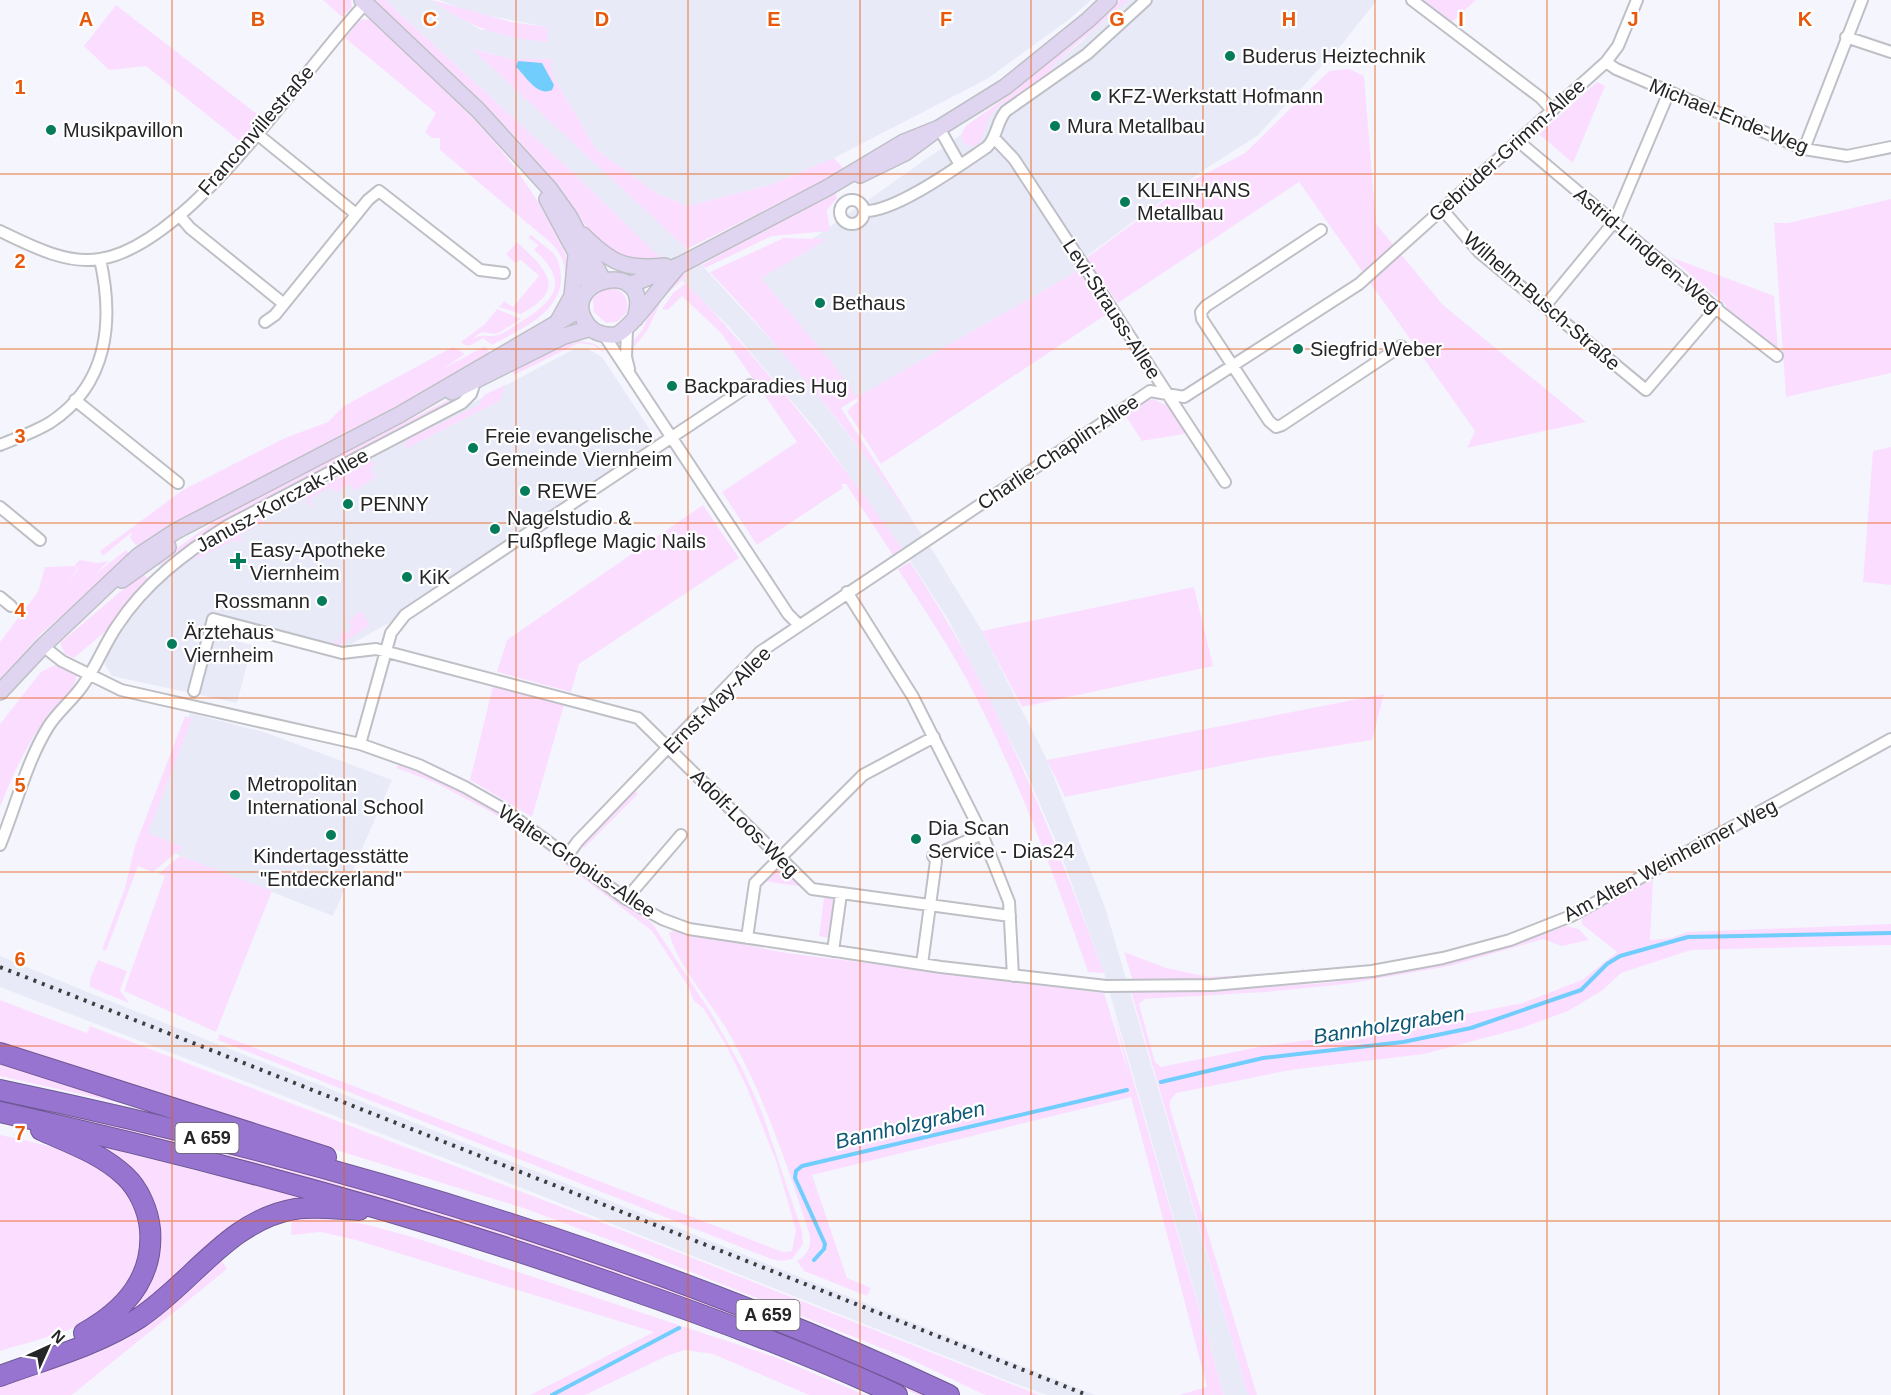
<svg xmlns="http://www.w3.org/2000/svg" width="1891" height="1395" viewBox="0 0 1891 1395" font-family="Arial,sans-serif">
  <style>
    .built { fill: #e8eaf8 }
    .green { fill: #fbdeff }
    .water { fill: #71cdfc }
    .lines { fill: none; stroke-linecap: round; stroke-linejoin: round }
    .stream { stroke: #71cdfc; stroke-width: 4 }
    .street-casing { stroke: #bfc0c6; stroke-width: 14 }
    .secondary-casing { stroke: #bfc0c6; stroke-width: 18 }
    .highway-casing { stroke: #6f5895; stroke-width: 22 }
    .street { stroke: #fff; stroke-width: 10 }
    .secondary { stroke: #e0d5f1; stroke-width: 15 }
    .highway { stroke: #9774d0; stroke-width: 20 }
    .rail { stroke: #3e3e41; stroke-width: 4; stroke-dasharray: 3 6; stroke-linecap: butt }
    .grid { fill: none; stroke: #e8590c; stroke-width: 1.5; stroke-opacity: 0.55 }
    .poi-dot { fill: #047b59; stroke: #fff; stroke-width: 2 }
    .labels { text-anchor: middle; stroke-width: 4.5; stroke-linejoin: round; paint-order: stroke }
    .shield { fill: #fff; stroke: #666668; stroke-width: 1.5 }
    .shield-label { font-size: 18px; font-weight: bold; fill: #252528 }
    .poi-label { font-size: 20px; fill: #252528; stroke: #fff; text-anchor: start }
    .street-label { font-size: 20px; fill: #252528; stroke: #fff }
    .water-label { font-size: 21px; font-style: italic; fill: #0c5776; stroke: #fff }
    .grid-label { font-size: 20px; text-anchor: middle; font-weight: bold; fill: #e8590c; stroke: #fff; stroke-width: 4.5; stroke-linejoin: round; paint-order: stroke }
  </style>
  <rect width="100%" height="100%" fill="#f5f6fd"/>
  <!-- built -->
  <path class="built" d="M385,0H432L481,30L547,27L469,12L439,0H1091L1071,18L987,79L834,158L770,185L687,206L656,193L596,149L553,76L550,59H512L474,49L687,249L794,365L886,483L931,548L982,631L1047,760L1105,907L1248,1395H1224L1104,973L1058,846L1026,772L949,621L902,548L816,430L730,328L566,166Z
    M1122,0H1377L1343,43L1257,136L1205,169L1084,258L1085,267L857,398L752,276L812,239L982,120L1080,43Z
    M574,349H588L602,357L658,442L540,526L391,622L342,649L228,620L224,638L252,645L237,703L112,676L103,661L136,610L162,582L216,539Z
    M190,713L267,733L392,780L333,916L180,856L145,834Z
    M0,956L85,991L1095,1395H1047L1013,1383L509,1183L0,987Z"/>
  <!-- green -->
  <path class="green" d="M323,0H351L352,7L342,17Z
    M371,0H385L566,166L663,260H624L594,238L552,178L509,130Z
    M432,0L511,22L547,27L548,42C501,38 470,28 432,0Z
    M1120,0H1128L1055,63L1047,77L999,106L989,117L981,141L973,147L966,145C959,137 961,132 967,125L1011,94Z
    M1422,0H1476L1452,22Z
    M116,5L261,117L241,142L146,66L109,70L84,46Z
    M361,19L371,20C439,83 509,143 552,227C562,246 573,265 568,287C562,320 527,334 501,349L500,347C515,338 535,330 548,318C570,298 572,264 551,243L440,150V138H432L425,132L436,113L345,38Z
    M472,49L512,59H551L553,76L596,149L656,193L687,206L770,185L834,158L845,170L687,249Z
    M1349,69L1364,76L1376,224L1443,305L1586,422L1467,448L1475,431L1299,182L1118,303L1085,259L1188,183L1245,153L1329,71Z
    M1597,82L1605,86L1573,163L1539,134Z
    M835,192L837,198L827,210L830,231L772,236L705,268L702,265L763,229Z
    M1891,199V373L1786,397L1774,223H1788Z
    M531,235C538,241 546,246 553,253C558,258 560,267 561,275C563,313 520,329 492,345L483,338C476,342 468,350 461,342L485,324L497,309L521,319L497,334L482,332L472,339C485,333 488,338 498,335C506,333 515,325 522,321C557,300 569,280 534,250L538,245L528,237Z
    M784,238L828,239L761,278L834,365L857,397L1085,267L1113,310L881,464L847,411L858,401L857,398L841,408L921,533C857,441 787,354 710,272Z
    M517,242C547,270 568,289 521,314L499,307L504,301L513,307L539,276L521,260L515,263L506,254Z
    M1670,257L1774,296L1778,350H1774L1727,312L1726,305Z
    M684,273L687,276L663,297L647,331L630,352L633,341L643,329L652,306Z
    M686,283C765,366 836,454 902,548L893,555L846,484H841L843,488L757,545L722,492L797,442L721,333L682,296L668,310L662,309L673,293Z
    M614,288C625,292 629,300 627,312L617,322L606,323L594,312L593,299L603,289Z
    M576,340L595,344L609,356L593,345L579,343L514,375L512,371L563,344Z
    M485,346L491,355L140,550L130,538L132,532L104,555L101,554L100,551L183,490L285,438L328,422L344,406L453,347L465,354L443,369Z
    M505,385L501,400L405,449L407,439L479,405L484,395Z
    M464,392L466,394L459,400L229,519L182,549L161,566L153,565L227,513Z
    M1153,399L1170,407L1189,433L1142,441L1123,412L1142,401Z
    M1891,447V585L1863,582L1873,451Z
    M369,460L376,464L370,469L374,476L382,473L355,491L350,484L336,493L332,487L309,499L313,506L310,507L306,499L308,492Z
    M703,505L739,558L579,664L571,692L497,672L507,640Z
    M260,518L264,522L239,535L243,542L234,540L195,560V556L214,543Z
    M126,550L131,556L42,633L0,679V642L38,592L45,567L75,566L77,570L66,583L78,570L75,565L80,560L98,563L109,561L93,576Z
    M910,562C997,693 1050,826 1104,973L1088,972C1054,873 1017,775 968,682C947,643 922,606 898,569Z
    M142,573L148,579L106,631L74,658L65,654L60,643Z
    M1194,587L1213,666L1022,707L982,631Z
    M361,611L370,625L339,645L330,643L339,641L342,631L349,633L352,624L348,622Z
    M55,665L77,675C76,687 65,696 57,705C31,735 14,771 0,807V724L41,672Z
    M493,686L564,705L532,817L470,780Z
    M1384,694L1372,740L1255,759L1065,797L1047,760Z
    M185,716L192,719L148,833L183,847L153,872L138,866L106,951L102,949L125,888L135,846Z
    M398,765L435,778L493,809L652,923L710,1011L743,1070L762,1112L802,1231L803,1244L792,1259L781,1261L771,1259L218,1040L219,1034L783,1252L792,1251L796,1230L776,1161L747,1088L726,1045L703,1008L694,1001L688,986L652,931L523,832L491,812L434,782L396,768Z
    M635,790L638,794L584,848L581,845Z
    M180,856L272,891L216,1032L124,991L165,876L158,874Z
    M782,864L804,887L764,881Z
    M1653,879L1650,940L1671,938L1687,932L1891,924V945L1691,950L1621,973L1603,990L1568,1011L1522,1028L1424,1054L1290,1070L1176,1093L1170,1101V1108L1257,1395H1248L1131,991H1197L1324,983L1380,976L1515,945L1566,926L1579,929L1589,940L1562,946L1543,939L1450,966L1346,984L1265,992L1145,999L1139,1004L1155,1062L1161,1067L1258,1047L1383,1030L1523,1003L1582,980L1617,952L1582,924V918Z
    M824,897L835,898L829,938L819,936Z
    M673,931L787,953L1104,993L1128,1072L1113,1010L1224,1395H1179L1207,1387L1131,1097L812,1175L847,1278L871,1288L867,1296L804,1271L797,1261C807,1255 811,1248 810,1236C788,1167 765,1098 730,1035C711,1001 680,971 669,933Z
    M1124,952L1166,968L1209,977L1297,972L1304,968V973L1235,979L1133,981Z
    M98,960L127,971L120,990L129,1003L90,987V979Z
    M0,1000L87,1033L90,1026L642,1238L1039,1395H985L914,1361L621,1244L523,1208L127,1085L124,1104L0,1076Z
    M0,1098C210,1145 418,1199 621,1270C726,1307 829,1351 931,1395H918C782,1337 647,1283 506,1237C340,1184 169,1146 0,1104Z
    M0,1135C63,1148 140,1163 143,1241C143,1245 144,1251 143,1255C142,1262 123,1297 117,1302C85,1330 39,1339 0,1351Z
    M82,1142L322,1202L294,1203L157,1298L101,1330L134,1302L150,1205Z
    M314,1216L364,1224L416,1238L775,1357L865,1395H809L713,1354L685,1350L669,1355L585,1395H530L654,1332L356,1240L321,1232L291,1235L292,1218Z
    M220,1258L227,1269L72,1395H0V1384L50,1368Z"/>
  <!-- water -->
  <path class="water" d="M518,61L542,63L554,85L552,90C537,97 526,76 516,67Z"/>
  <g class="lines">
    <!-- stream -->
    <path class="stream" d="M1161,1082L1263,1058L1403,1042L1471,1028L1581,990L1607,964L1620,956L1688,937L1891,933
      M814,1260L824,1249L825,1244L795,1178L796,1171L802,1166L1127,1090
      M552,1395L679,1328"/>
    <defs>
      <path id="street" d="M1412,0L1541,98L1552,110
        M1846,37L1891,52
        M1606,62L1616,69L1804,149L1847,156L1891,147
        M939,128L960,165
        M257,134L356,214
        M995,139L1014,159L1225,482
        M1518,141L1723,314L1777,356
        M1804,149L1862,0
        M840 212a12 12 0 1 1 24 0a12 12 0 1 1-24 0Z
        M1442,209L1479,252L1646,390L1717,307
        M864,211C894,213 960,165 987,147C998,136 996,122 1006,111L1087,54L1146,0
        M179,215L190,228L284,304
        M1321,230L1206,306L1201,312L1202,319L1269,421L1276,427L1282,425L1401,346
        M0,231C29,245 67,265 100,259C191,245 302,70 366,3
        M1545,306L1614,222L1669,92
        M265,322L275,315L368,200L379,191L480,270L504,273
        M627,329L626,357L629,369
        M604,335L788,614L799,625
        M75,400L178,483
        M0,445C17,438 35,432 51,422C108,384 114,321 100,259
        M0,507L40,540
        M847,592L913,697L982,834L1009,902L1013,976
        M0,597L11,606
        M43,646L62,661L121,690L360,744L419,765L465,787L502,808L626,899L662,919L689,929L941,967L1106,986L1213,985L1372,971L1443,958L1510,940L1571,916L1891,739
        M194,691L213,619L342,653L376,649L638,718L812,889L1010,916
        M360,744L391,633L405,615L750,385
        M0,845C16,806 26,763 48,727C58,711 73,700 83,685C96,667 104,645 117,626C145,583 185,553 227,526L462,403L471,394L475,382
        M567,856L578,841L760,652L1150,391L1184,397L1359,284L1606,62L1618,46L1637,0
        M626,899L681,835
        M747,938L755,883L863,775L934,737
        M833,951L841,894
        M922,964L936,861L933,856L982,834"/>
      <path id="secondary" d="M362,0L478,110L549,188L569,216L603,280
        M860,175L905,153L939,128L1005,87L1088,20L1109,0
        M547,199L576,253L590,287
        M583,235C611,263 625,270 665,266
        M629,285L680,265L827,188L904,142L939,128
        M635,319C655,255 555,279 587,324C593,333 605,336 616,335C631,329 662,284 676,269
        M557,323L572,296L576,255
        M452,392L564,336L591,328
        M122,580L168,547
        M0,692L43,646L138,556L176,531L399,415L581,309"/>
      <path id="highway" d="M0,1053L326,1157
        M0,1090C325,1158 648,1254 949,1395
        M0,1112C210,1159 416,1214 620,1286C713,1318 807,1353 897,1395
        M41,1130C70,1143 102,1154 125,1176C139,1189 148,1210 150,1229C154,1278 125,1310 84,1333
        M0,1376C46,1359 98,1345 139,1318C192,1283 229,1220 295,1209C316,1206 338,1209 359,1210"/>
    </defs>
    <!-- street casing -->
    <use href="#street" class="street-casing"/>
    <!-- secondary casing -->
    <use href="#secondary" class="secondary-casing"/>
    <!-- highway casing -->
    <use href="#highway" class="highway-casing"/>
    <!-- street -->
    <use href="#street" class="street"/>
    <!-- secondary -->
    <use href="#secondary" class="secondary"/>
    <!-- highway -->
    <use href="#highway" class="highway"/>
    <!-- rail -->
    <path class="rail" d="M0,967L1087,1395"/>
  </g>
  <!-- grid -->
  <path class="grid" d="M172,0V1395M344,0V1395M516,0V1395M688,0V1395M860,0V1395M1031,0V1395M1203,0V1395M1375,0V1395M1547,0V1395M1719,0V1395M0,174H1891M0,349H1891M0,523H1891M0,698H1891M0,872H1891M0,1046H1891M0,1221H1891"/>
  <!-- markers -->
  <g class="poi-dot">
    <circle cx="1230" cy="56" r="6"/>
    <circle cx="1096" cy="96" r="6"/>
    <circle cx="1055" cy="126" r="6"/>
    <circle cx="51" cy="130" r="6"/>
    <circle cx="1125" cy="202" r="6"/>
    <circle cx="820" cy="303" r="6"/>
    <circle cx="1298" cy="349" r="6"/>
    <circle cx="672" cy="386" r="6"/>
    <circle cx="473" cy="448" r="6"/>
    <circle cx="525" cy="491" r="6"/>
    <circle cx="348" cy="504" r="6"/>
    <circle cx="495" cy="529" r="6"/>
    <path d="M235 552h6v6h6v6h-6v6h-6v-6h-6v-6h6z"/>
    <circle cx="407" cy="577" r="6"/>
    <circle cx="322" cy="601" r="6"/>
    <circle cx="172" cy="644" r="6"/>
    <circle cx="235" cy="795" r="6"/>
    <circle cx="331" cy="835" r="6"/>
    <circle cx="916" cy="839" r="6"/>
  </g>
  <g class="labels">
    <!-- shield labels -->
    <g class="shield">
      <rect x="175.5" y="1123" width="63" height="30" rx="4.5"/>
      <rect x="736.5" y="1300" width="63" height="30" rx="4.5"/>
    </g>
    <g class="shield-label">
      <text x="207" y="1144">A 659</text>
      <text x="768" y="1321">A 659</text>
    </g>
    <!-- poi labels -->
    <g class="poi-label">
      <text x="1242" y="63">Buderus Heiztechnik</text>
      <text x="1108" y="103">KFZ-Werkstatt Hofmann</text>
      <text x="1067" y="133">Mura Metallbau</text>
      <text x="63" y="137">Musikpavillon</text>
      <text x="1137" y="197">KLEINHANS<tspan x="1137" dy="23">Metallbau</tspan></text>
      <text x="832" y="310">Bethaus</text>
      <text x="1310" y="356">Siegfrid Weber</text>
      <text x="684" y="393">Backparadies Hug</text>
      <text x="485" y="443">Freie evangelische<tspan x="485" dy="23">Gemeinde Viernheim</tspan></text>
      <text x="537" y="498">REWE</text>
      <text x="360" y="511">PENNY</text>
      <text x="507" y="525">Nagelstudio &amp;<tspan x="507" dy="23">Fußpflege Magic Nails</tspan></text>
      <text x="250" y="557">Easy-Apotheke<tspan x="250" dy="23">Viernheim</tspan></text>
      <text x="419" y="584">KiK</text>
      <text x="310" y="608" text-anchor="end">Rossmann</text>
      <text x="184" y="639">Ärztehaus<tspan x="184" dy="23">Viernheim</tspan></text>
      <text x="247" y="791">Metropolitan<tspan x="247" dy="23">International School</tspan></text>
      <text x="928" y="835">Dia Scan<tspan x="928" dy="23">Service - Dias24</tspan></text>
      <text x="331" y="863" text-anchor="middle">Kindertagesstätte<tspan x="331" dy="23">"Entdeckerland"</tspan></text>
    </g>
    <!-- street labels -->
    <g class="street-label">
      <text transform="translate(1729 116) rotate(22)" y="7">Michael-Ende-Weg</text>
      <text transform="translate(256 130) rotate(-49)" y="7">Franconvillestraße</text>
      <text transform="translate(1507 150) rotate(-42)" y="7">Gebrüder-Grimm-Allee</text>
      <text transform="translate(1647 250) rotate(40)" y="7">Astrid-Lindgren-Weg</text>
      <text transform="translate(1542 301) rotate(41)" y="7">Wilhelm-Busch-Straße</text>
      <text transform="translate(1112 309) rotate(57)" y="7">Levi-Strauss-Allee</text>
      <text transform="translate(1058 452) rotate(-34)" y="7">Charlie-Chaplin-Allee</text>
      <text transform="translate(282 500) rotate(-29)" y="7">Janusz-Korczak-Allee</text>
      <text transform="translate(717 700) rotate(-45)" y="7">Ernst-May-Allee</text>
      <text transform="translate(745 823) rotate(45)" y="7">Adolf-Loos-Weg</text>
      <text transform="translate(1670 860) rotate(-28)" y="7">Am Alten Weinheimer Weg</text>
      <text transform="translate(577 861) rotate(34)" y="7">Walter-Gropius-Allee</text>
    </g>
    <!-- water labels -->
    <g class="water-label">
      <text transform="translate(1389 1025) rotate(-9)" y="7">Bannholzgraben</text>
      <text transform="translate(910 1125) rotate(-13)" y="7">Bannholzgraben</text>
    </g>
  </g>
  <g class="grid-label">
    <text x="86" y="26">A</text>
    <text x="258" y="26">B</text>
    <text x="430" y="26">C</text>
    <text x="602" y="26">D</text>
    <text x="774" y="26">E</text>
    <text x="946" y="26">F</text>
    <text x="1117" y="26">G</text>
    <text x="1289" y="26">H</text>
    <text x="1461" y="26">I</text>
    <text x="1633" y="26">J</text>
    <text x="1805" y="26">K</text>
    <text x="20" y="94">1</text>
    <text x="20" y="268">2</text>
    <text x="20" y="443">3</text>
    <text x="20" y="617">4</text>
    <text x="20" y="792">5</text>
    <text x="20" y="966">6</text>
    <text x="20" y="1140">7</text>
  </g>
  <!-- north arrow -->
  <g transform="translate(48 1347) rotate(45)" stroke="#ffffff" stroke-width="4.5" paint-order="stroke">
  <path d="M0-4.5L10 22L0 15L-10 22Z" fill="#252528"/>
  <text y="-9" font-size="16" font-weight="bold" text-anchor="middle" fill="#252528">N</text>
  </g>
</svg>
